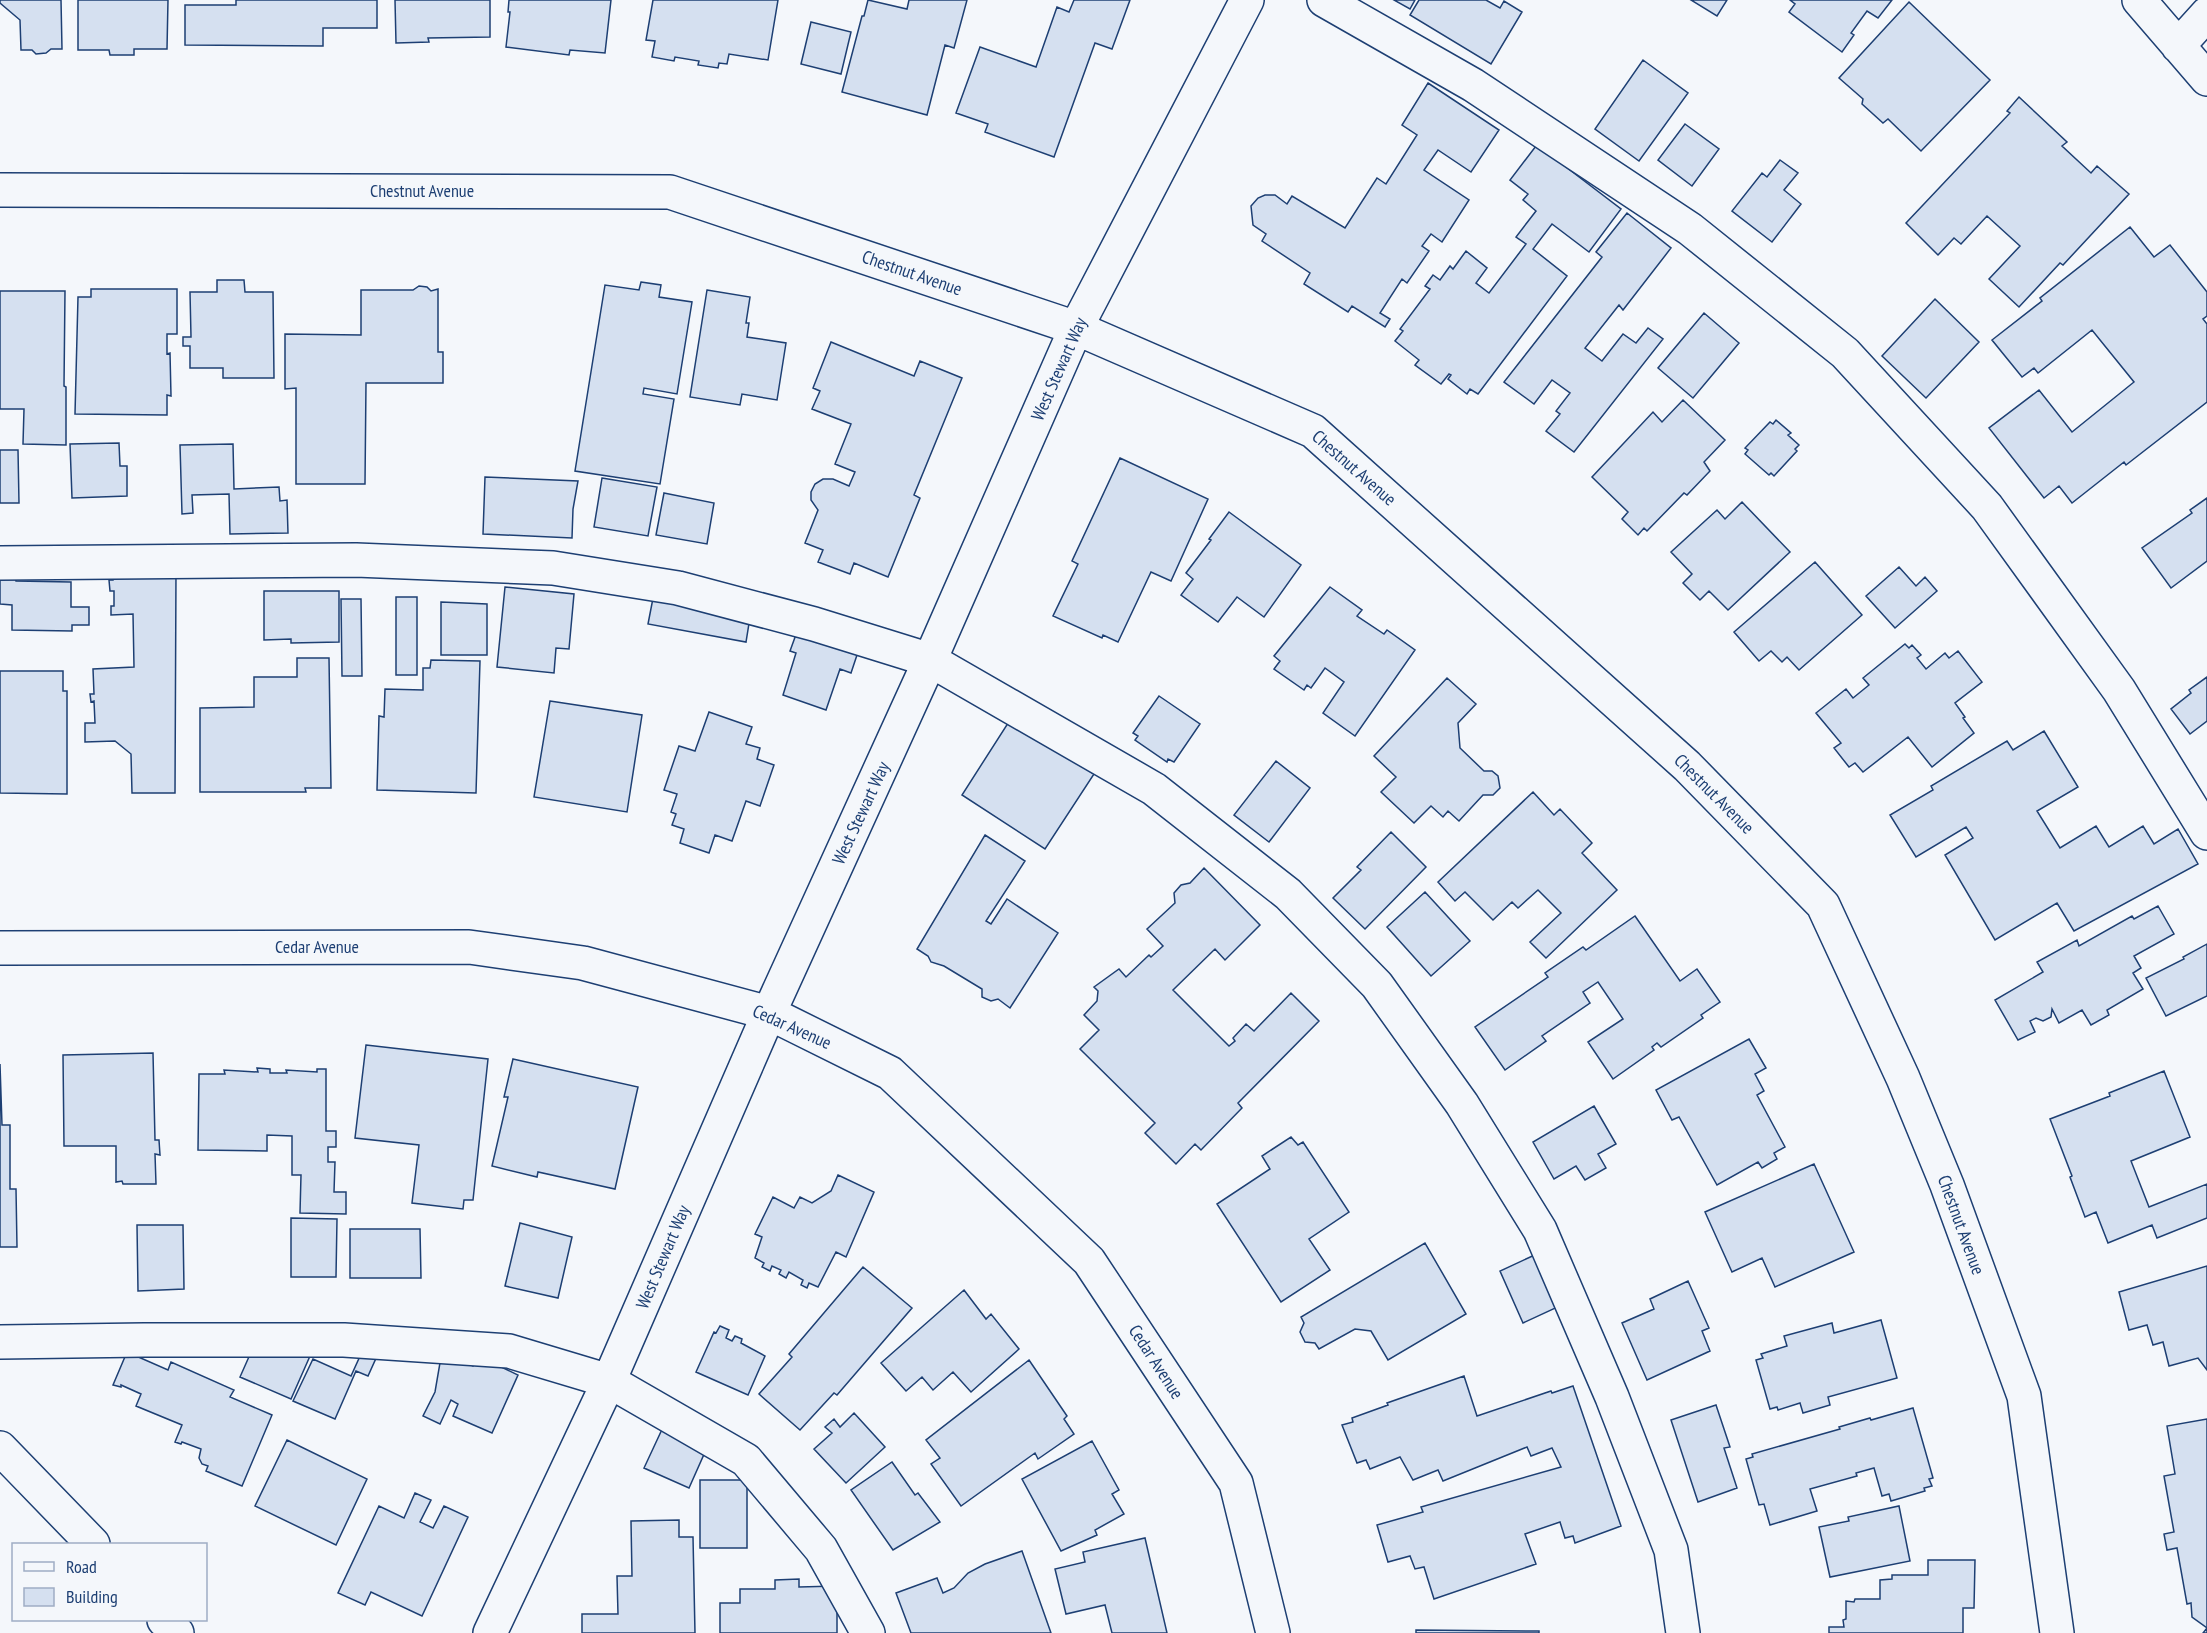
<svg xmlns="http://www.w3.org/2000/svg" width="2207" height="1633" viewBox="0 0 2207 1633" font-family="'PT Sans Narrow',sans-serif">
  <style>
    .building { fill: #d5e0f0; stroke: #1d3f73; stroke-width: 1.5 }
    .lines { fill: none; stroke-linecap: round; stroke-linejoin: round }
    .minor-casing { stroke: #1d3f73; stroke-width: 36 }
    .minor { stroke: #f4f7fb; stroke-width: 33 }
    .labels { text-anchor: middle; stroke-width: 4.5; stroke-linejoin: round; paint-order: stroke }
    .street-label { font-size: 18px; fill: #1d3f73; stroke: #f4f7fb }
  </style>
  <rect width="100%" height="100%" fill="#f4f7fb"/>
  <!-- building -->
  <path class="building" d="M0,0H61L62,49H51L46,53L36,54L32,50H21L20,20L0,3Z
    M78,0H168L167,49H134V55H110L109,50H78Z
    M236,0H377V28H323V46L185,45V5H236Z
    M395,0H490V37L428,38L429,42L396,43Z
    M509,0H611L605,53L570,50L569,55L506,47L510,12H508Z
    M653,0H778L768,60L729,54L727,64L719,63L718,68L698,65L699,61L675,57L674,61L652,57L655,41L646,40Z
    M868,0L907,9L909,0H967L954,48L945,45L927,115L842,92L862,16H864Z
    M1074,0H1130L1112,49L1095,43L1054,157L985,132L988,124L956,113L980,47L1036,67L1057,7L1069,12Z
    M1394,0H1415L1410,9Z
    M1419,0H1486L1500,8L1504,1L1522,12L1491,64L1410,15Z
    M1691,0H1727L1717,16Z
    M1790,0H1892L1878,18L1867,11L1851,33L1854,35L1842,52L1789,12L1795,4Z
    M1909,2L1990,80L1921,151L1888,119L1883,123L1862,104L1863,99L1839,78Z
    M811,22L851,32L841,74L801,64Z
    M1643,60L1688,93L1639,161L1595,129Z
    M1428,83L1499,130L1471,172L1438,150L1424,170L1469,200L1442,242L1431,234L1422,246L1429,251L1407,283L1402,279L1380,313L1390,319L1385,327L1352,306L1348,312L1304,284L1310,273L1262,241L1266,234L1253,225L1251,206L1258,198L1265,195H1275L1287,204L1292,196L1345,228L1377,178L1386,184L1417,135L1402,125Z
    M2019,97L2067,142L2062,146L2091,173L2097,166L2129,194L2063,265L2060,263L2019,307L1989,279L2020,246L1987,216L1961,244L1954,238L1938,255L1906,223L2010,113L2007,111Z
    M1685,124L1719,149L1692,186L1658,160Z
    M1539,142L1569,164L1566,167L1621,209L1589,252L1552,224L1533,249L1567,276L1478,394L1470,389L1467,394L1448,379L1451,375L1449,374L1441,384L1415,365L1419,360L1395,341L1403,331L1400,329L1430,289L1425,286L1433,275L1440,280L1450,266L1453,269L1466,251L1487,268L1476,283L1489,293L1526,244L1516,237L1536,211L1523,200L1528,194L1510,180Z
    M1780,160L1798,173L1784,190L1801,204L1772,242L1732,211L1762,173L1767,177Z
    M1627,213L1671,248L1623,310L1619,305L1585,348L1602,361L1623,334L1636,343L1648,328L1663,339L1574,452L1546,431L1560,414L1556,411L1570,393L1552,380L1534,404L1504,382L1602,257L1596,252Z
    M2130,227L2154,257L2170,245L2207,292V316L2203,319L2207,324V402L2126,465L2124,462L2072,503L2059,486L2044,498L1989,428L2039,390L2072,432L2134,382L2092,330L2038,373L2034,368L2022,377L1992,340L2042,301L2040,298Z
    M217,280H244L245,292H273L274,378H223V368H190V346H183V337H191L190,292H217Z
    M641,282L661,285L659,297L692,302L677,394L644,388L643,394L674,399L660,484L575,471L605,285L639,290Z
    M419,286L427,287L431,291L438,289V352H443V383H366L365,484H296V388L285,389V334L361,335V290H413Z
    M91,289H177V334H167V354L170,353L171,396L167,395V415L75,414L78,297H91Z
    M707,290L750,297L746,323H749L747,337L786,343L777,400L742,394L740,405L690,397Z
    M0,291H65L64,386L66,387V445L23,444L24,409H0Z
    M1935,299L1979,342L1926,398L1882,356Z
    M1704,313L1739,343L1693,398L1658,368Z
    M831,342L914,376L920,361L962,378L914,495L920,498L888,577L854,563L850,574L818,562L823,550L805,543L818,510L811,500V492L815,484L823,479H833L849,486L855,472L835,464L851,424L812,409L820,391L813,388Z
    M1683,400L1725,440L1704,462L1710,471L1687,495L1684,493L1647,531L1644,528L1638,535L1622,519L1628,512L1592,477L1653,412L1662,422Z
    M1776,420L1791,433L1788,435L1799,445L1795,449L1797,451L1774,476L1771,473L1769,475L1745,454L1748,450L1745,448L1770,422L1773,424Z
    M119,443L120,466H127V496L72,498L70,444Z
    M233,444L234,489L279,487L280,501L287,500L288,533L230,534L229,494L192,495L193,513L182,514L180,445Z
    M0,450H18L19,503H0Z
    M1120,458L1208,499L1171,581L1151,572L1118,642L1103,635L1102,638L1053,616L1078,564L1072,561Z
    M485,477L578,481L573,509L572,538L483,534Z
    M602,478L657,487L648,536L594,527Z
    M664,493L714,503L707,544L656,535Z
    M2207,498V561L2171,588L2142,548L2192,513L2190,510Z
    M1742,502L1790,552L1728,610L1709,591L1700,600L1683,583L1692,574L1671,552L1717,510L1725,519Z
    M1229,512L1301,565L1264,617L1237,597L1218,622L1181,595L1193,579L1186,573L1211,540L1209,539Z
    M1815,562L1862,615L1799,670L1787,657L1782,662L1771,651L1759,661L1734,632Z
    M1899,567L1916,586L1925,577L1937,591L1895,628L1866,596Z
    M0,571H15L16,581L71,582V607H89V625H72V631L12,630V605L0,604Z
    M176,571L175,793H132L131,754L115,741L85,742V723H95L94,701L91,702L90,694H94L93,669L134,667L133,614L111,615V606H114V591H110L109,580H113V573Z
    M505,587L574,594L569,649L556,648L554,673L497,667Z
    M1330,587L1362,610L1357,616L1384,634L1387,630L1415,650L1355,736L1323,713L1344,682L1325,668L1311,688L1307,685L1304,690L1274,669L1280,661L1274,656Z
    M264,591H339V642L291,643V639L264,640Z
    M654,593L750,617L746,642L648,624Z
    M396,597H417V675H396Z
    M341,599H361L362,676H342Z
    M441,602L487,604V655H441Z
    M798,629L859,649L851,673L840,669L826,710L783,695L796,653L790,651Z
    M1905,644L1909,648L1912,645L1921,655L1917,658L1926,669L1945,653L1949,658L1958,651L1982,682L1955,703L1965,717L1963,718L1974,733L1932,767L1908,737L1863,772L1855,763L1849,767L1834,748L1841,743L1816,713L1846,689L1853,698L1869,685L1863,678Z
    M297,658H329L331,788H305L306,792H200V708L254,707V677H297Z
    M431,660L480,661L476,793L377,790L379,716L384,717L385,689L423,690V668H430Z
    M0,671H63V691H67V794L0,793Z
    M2207,677V721L2190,734L2171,709L2191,693L2189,690Z
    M1447,678L1476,704L1458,723L1460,748L1484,771H1492L1498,776L1500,788L1493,795H1483L1459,821L1448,811L1443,817L1431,806L1414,823L1381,792L1396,777L1374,756Z
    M1159,696L1200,724L1174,762L1168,759L1167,762L1135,740L1138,736L1133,733Z
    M550,701L642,715L627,812L534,797Z
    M709,712L752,727L746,744L760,748L757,759L774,765L760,806L746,801L732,841L715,835L709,853L680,843L684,829L672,825L676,814L671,812L677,794L664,790L679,746L695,751Z
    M1010,720L1094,774L1045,849L962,795Z
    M2044,731L2078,787L2037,811L2060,848L2096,826L2109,847L2143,826L2154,844L2178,829L2198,864L2074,931L2057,903L1995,940L1945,855L1973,838L1966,827L1916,857L1890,815L1933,790L1931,786L2007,741L2013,750Z
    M1276,761L1310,788L1269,842L1234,815Z
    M1533,792L1554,815L1560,809L1592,843L1582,853L1617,890L1546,958L1530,942L1561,913L1538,890L1518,908L1512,902L1493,920L1465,892L1455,901L1438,882Z
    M1391,832L1426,867L1365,929L1333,898L1361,870L1357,867Z
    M985,835L1025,861L986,921L991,924L1007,899L1058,933L1010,1008L998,999L991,1001L982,997V989L944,966L931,962L928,956L917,949Z
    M1204,868L1260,925L1225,960L1215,949L1173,990L1229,1046L1235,1041L1233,1038L1246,1024L1254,1031L1291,993L1319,1021L1238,1103L1242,1108L1201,1150L1195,1144L1176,1164L1145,1133L1155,1123L1080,1049L1099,1030L1084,1015L1097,1001L1098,991L1094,987L1119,969L1126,977L1149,955L1151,957L1163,946L1147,929L1175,903L1174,893L1181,885L1190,883Z
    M1425,892L1470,941L1431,976L1387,927Z
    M2158,906L2174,934L2134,956L2141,968L2133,973L2143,989L2107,1010L2109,1015L2091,1025L2082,1010L2059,1023L2052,1009L2051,1017L2043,1021L2036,1018L2030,1021L2035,1032L2018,1040L1995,1000L2043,972L2037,962L2077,940L2079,946L2132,916L2134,919Z
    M1635,916L1680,981L1697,969L1720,1002L1701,1015L1703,1018L1661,1047L1657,1043L1652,1047L1654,1050L1613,1079L1588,1042L1623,1019L1598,982L1583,992L1590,1003L1542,1036L1546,1041L1505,1070L1475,1027L1548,977L1545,973L1583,947L1586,950Z
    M2207,944V996L2166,1016L2146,978L2184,959L2183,957Z
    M1749,1039L1766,1068L1755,1074L1764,1091L1757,1095L1785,1147L1774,1153L1777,1159L1762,1168L1758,1162L1717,1185L1679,1117L1672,1120L1656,1090Z
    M366,1045L488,1059L473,1200H464L463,1209L412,1203L419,1145L355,1138Z
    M153,1053L155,1140H159L160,1155L155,1154L156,1184H123L122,1181L116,1182V1146H64L63,1055Z
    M513,1059L638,1087L615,1189L538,1172L537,1177L492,1166L508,1097H504Z
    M0,1064L2,1125H10V1189H16L17,1247H0Z
    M257,1068L270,1069V1073H287L286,1070L317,1072V1069H326V1131H336V1147H328V1162H335L334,1192H346V1214L300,1213L301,1175H292V1136L267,1135V1151L198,1150L199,1074H225L224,1070L258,1072Z
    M2164,1071L2190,1137L2131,1161L2149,1207L2207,1184V1218L2157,1238L2152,1225L2108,1243L2096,1212L2085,1217L2070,1177L2072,1176L2050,1119L2110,1096L2109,1093Z
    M1594,1106L1616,1144L1598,1154L1606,1168L1585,1180L1576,1166L1554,1179L1533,1142Z
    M1291,1137L1298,1145L1303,1142L1349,1212L1309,1239L1330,1270L1281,1302L1217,1204L1270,1169L1262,1156Z
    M1814,1164L1854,1252L1775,1287L1762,1258L1732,1272L1705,1212Z
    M838,1175L874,1192L846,1257L836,1252L818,1287L809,1283L807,1288L801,1285L803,1280L789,1272L786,1278L779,1274L781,1270L772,1266L770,1271L762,1267L764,1263L755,1258L762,1237L755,1234L773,1197L794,1208L800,1197L812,1203L831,1191Z
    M291,1218L337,1219L336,1277H291Z
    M520,1223L572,1237L558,1298L505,1286Z
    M137,1225H183L184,1289L138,1291Z
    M350,1229H420L421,1278H350Z
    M1425,1243L1466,1314L1388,1360L1371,1331L1355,1329L1319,1349L1315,1343L1305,1342L1300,1332L1304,1323L1301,1317Z
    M1539,1253L1562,1305L1523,1323L1500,1271Z
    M2207,1266V1370L2198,1358L2169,1366L2163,1342L2153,1345L2147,1325L2129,1330L2119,1292Z
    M863,1267L912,1308L837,1395L834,1393L800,1430L759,1394L792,1357L789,1354Z
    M1688,1281L1709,1328L1702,1331L1710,1351L1647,1380L1622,1323L1654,1309L1650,1299Z
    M964,1290L986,1319L991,1314L1019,1349L971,1392L953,1372L933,1390L922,1377L906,1391L881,1363Z
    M1881,1320L1897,1378L1828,1397L1830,1405L1803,1413L1800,1403L1778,1410L1777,1407L1770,1409L1756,1360L1763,1358L1761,1354L1787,1346L1784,1336L1832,1323L1834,1333Z
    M720,1326L729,1330L726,1338L732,1341L735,1336L742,1339L741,1343L765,1356L748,1395L696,1372L714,1332L716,1333Z
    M256,1341L310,1356L291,1399L240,1377Z
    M366,1343L377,1356L368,1376L356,1371L335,1419L293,1401L313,1359L351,1376Z
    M442,1351L473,1366L478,1356L518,1375L492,1433L453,1416L458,1404L451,1400L440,1424L423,1416L435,1392Z
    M127,1352L168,1370L171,1362L234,1390L230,1397L272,1415L242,1486L206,1471L208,1466L202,1464L199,1458L201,1449L182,1442L181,1444L175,1442L182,1425L136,1406L141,1394L121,1385V1387L113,1385Z
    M1029,1360L1067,1416L1064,1419L1074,1434L1038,1459L1035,1453L961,1506L931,1464L940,1458L926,1440Z
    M1464,1376L1477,1416L1551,1391L1552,1393L1573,1386L1621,1526L1575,1543L1573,1536L1565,1538L1560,1522L1525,1534L1536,1564L1434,1599L1424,1567L1415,1569L1410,1556L1388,1562L1377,1525L1423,1512L1421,1507L1561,1467L1552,1448L1531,1456L1527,1447L1443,1481L1438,1470L1413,1480L1400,1457L1370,1469L1366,1460L1357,1463L1342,1425L1353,1422L1352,1418L1388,1405L1387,1403Z
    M1716,1405L1730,1447L1724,1448L1737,1488L1698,1502L1671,1420Z
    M1913,1408L1933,1478L1929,1479L1932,1486L1924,1488L1925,1491L1891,1501L1889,1494L1882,1496L1874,1468L1856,1473L1857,1476L1810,1489L1817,1511L1770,1525L1764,1504L1759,1505L1746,1459L1753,1457L1752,1454L1840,1429L1839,1427L1870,1418L1871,1420Z
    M854,1413L885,1447L846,1483L814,1449L832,1433L825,1427L834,1419L840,1427Z
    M2207,1419V1633H2203L2207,1628L2192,1617L2191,1603L2187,1604L2177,1548L2167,1550L2164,1534L2174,1532L2164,1476L2175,1474L2167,1426Z
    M665,1423L709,1443L689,1488L644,1468Z
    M287,1440L367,1479L336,1545L255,1506Z
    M1092,1441L1119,1490L1112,1494L1124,1514L1095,1530L1097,1535L1061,1551L1022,1479Z
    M892,1462L915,1495L918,1493L940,1522L893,1550L851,1490Z
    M700,1480H747V1548H700Z
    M415,1493L431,1500L420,1522L433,1528L444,1506L468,1517L422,1616L371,1592L365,1605L338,1593L379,1506L404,1518Z
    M1899,1506L1910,1561L1830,1577L1819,1527L1849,1521L1848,1517Z
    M679,1520V1537H693L695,1633H582V1614H618L617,1576H632L631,1521Z
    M1145,1538L1167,1633H1112L1105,1605L1066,1614L1055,1569L1085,1562L1083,1552Z
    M1022,1551L1051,1633H911L896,1593L937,1578L943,1593L954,1588L968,1573L985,1564Z
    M1928,1560H1975L1974,1608H1963V1633H1829V1627H1844L1843,1620L1846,1619V1601L1854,1602L1855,1599H1880V1580L1892,1579V1575H1928Z
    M799,1579V1587L837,1586V1633H720V1603H740V1589H775V1580Z
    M1416,1630L1539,1631V1633H1416Z"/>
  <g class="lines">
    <defs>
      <path id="minor" d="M1324,0L1473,85L1690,229L1845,353L1987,507L2119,690L2207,833
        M2139,0L2207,79
        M2178,46L2207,14
        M0,190L670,192L1076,328L1313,431L1687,766L1823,905L1903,1078L1947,1185L2024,1396L2057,1633
        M0,563L356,560L553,568L678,588L814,624L930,660L1154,789L1288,894L1377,985L1462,1104L1540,1230L1612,1397L1671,1550L1683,1633
        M0,948L469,947L583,963L769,1013L890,1073L1089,1261L1236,1483L1273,1633
        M0,1342L144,1340H344L509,1351L609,1381L746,1460L821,1549L868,1633
        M0,1448L93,1544
        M164,1620L177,1633
        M490,1633L609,1381L769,1013L930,660L1076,328L1247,0"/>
    </defs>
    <!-- minor casing -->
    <use href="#minor" class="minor-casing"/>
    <!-- minor -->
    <use href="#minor" class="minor"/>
  </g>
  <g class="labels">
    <!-- street labels -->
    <g class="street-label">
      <text x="422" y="197">Chestnut Avenue</text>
      <text transform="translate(912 273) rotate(19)" y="6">Chestnut Avenue</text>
      <text transform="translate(1059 369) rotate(-66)" y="6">West Stewart Way</text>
      <text transform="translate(1354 468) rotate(41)" y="6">Chestnut Avenue</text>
      <text transform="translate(1714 794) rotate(45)" y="6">Chestnut Avenue</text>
      <text transform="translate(861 813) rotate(-65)" y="6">West Stewart Way</text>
      <text x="317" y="953">Cedar Avenue</text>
      <text transform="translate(792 1027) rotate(24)" y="6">Cedar Avenue</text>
      <text transform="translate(1961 1225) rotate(70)" y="6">Chestnut Avenue</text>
      <text transform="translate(663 1257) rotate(-67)" y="6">West Stewart Way</text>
      <text transform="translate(1156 1362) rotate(57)" y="6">Cedar Avenue</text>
    </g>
  </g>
  <!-- legend -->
  <rect x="12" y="1543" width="195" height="78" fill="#f4f7fb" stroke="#9eadc5" stroke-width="1.5"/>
  <rect x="24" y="1562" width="30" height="9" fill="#f4f7fb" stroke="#9eadc5" stroke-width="1.5"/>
  <text x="66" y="1573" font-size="18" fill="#1d3f73">Road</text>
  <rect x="24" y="1588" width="30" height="18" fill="#d5e0f0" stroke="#9eadc5" stroke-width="1.5"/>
  <text x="66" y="1603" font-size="18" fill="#1d3f73">Building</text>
</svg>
